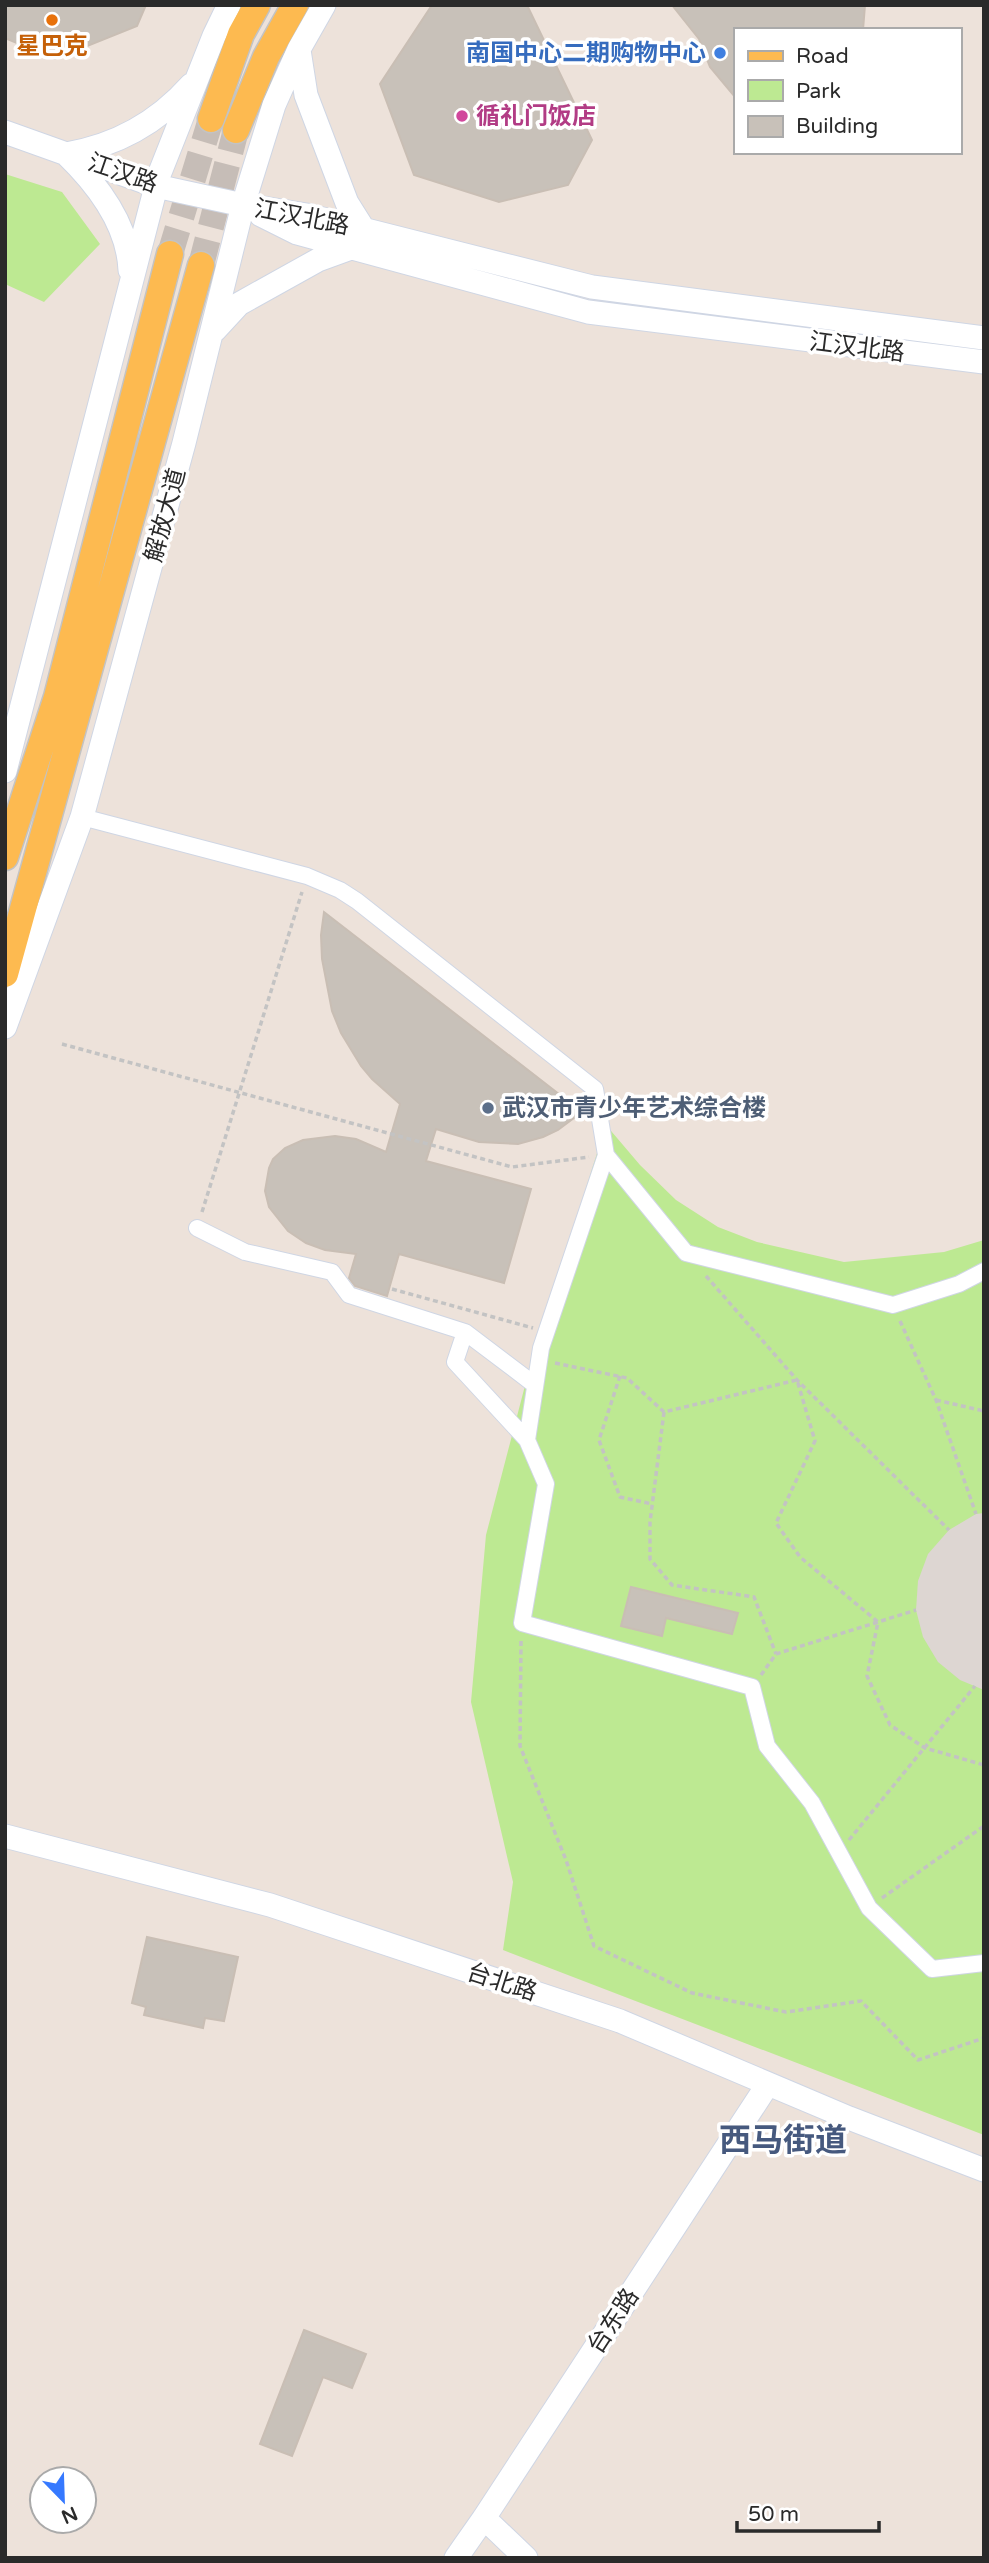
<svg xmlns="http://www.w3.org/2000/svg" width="989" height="2563" viewBox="0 0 989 2563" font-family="'Varela Round','Noto Sans SC',sans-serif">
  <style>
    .green { fill: #bde992 }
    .plaza { fill: #ddd6d2 }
    .building { fill: #c8c1b9; stroke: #c9beb4; stroke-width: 2 }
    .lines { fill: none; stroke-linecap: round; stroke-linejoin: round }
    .primary-tunnel { stroke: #c6bdb7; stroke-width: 26; stroke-dasharray: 26 13; stroke-linecap: butt }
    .street-casing { stroke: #cfd6e4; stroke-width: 18 }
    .secondary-casing { stroke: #cfd6e4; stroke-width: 25 }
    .primary-casing { stroke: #c3c3c3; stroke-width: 29 }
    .path { stroke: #c3c3c3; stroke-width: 3.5; stroke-dasharray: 5 3.5; stroke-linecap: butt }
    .street { stroke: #fff; stroke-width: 16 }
    .secondary { stroke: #fff; stroke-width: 23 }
    .primary { stroke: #fdba50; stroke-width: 26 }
    .food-dot { fill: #e8710a; stroke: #fff; stroke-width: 2.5 }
    .shop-dot { fill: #3f7fe0; stroke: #fff; stroke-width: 2.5 }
    .hotel-dot { fill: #d1479c; stroke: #fff; stroke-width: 2.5 }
    .service-dot { fill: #5c6f8a; stroke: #fff; stroke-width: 2.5 }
    .labels { text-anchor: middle; stroke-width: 7; stroke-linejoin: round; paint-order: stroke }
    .food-label { font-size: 24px; font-weight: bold; fill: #c56008; stroke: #fff }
    .shop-label { font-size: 24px; font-weight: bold; fill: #366cbe; stroke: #fff; text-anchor: end }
    .hotel-label { font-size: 24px; font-weight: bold; fill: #b23c85; stroke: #fff; text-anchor: start }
    .street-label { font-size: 24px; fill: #2a2a2a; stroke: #fff }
    .service-label { font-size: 24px; font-weight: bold; fill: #4e5e75; stroke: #fff; text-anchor: start }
    .district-label { font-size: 32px; font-weight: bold; fill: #46597e; stroke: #fff }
  </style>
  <rect width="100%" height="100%" fill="#ede2da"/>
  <!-- green -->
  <path class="green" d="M5,174L62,192L100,244L44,302L5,284Z
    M606,1125L640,1165L676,1200L718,1227L757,1242L844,1262L944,1252L984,1240V2135L503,1950L513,1882L471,1702L486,1535L533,1355Z"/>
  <!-- plaza -->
  <path class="plaza" d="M984,1513V1690L960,1680L938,1662L923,1637L916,1610L918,1581L928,1554L949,1530L976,1514Z"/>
  <!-- building -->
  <path class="building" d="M5,5H146L137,26L55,59L5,38Z
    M432,5H527L592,140L568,185L499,202L414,175L380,84Z
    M672,5H865L863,30H735V97L710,67L699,39Z
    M324,912L582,1112L558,1130L543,1137L518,1144L479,1142L436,1129L426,1161L531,1189L504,1283L399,1254L387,1296L355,1286L349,1278L356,1254L325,1250L306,1243L288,1231L269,1207L265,1191L269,1168L273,1159L285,1148L303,1140L335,1136L356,1139L386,1152L400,1104L372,1079L361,1066L341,1033L332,1011L322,959L321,935Z
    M631,1587L738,1613L732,1634L666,1618L662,1636L621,1626Z
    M147,1937L238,1957L224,2021L205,2018L203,2028L144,2015L146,2007L132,2003Z
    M304,2330L366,2354L352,2388L323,2377L292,2456L260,2444Z"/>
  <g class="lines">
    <!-- primary-tunnel -->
    <path class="primary-tunnel" d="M170,254L211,119
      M201,265L236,130"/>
    <defs>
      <path id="street" d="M82,817L307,876L340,890L357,901L595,1089L606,1155L686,1253L893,1305L959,1284L984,1271
        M197,1228L245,1252L332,1272L349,1295L465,1332L455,1362L527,1440L546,1484L522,1623L752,1687L767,1746L812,1803L869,1908L932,1969L984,1963
        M465,1332L535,1385
        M527,1440L541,1348L606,1155"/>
      <path id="secondary" d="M299,50L306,95L347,203L364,230
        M5,132L156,186L243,205L307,215L592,287L984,338
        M261,215L297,233L588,312L984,362
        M130,270C128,225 97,184 66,154C115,146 158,122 191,85
        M215,330L239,304L318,260L351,248
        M5,771L159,175L214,36L229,5
        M5,1027L82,817L184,443L243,205L274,105L299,49L324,5
        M5,1836L270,1905L620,2021L849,2118L984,2170
        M484,2518L526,2558
        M456,2558L484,2518L768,2084"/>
      <path id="primary" d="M211,119L241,34L257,5
        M236,130L266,57L295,5
        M5,857L57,697L170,254
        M5,974L201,265"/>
    </defs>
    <!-- street casing -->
    <use href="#street" class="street-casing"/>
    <!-- secondary casing -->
    <use href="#secondary" class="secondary-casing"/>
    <!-- primary casing -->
    <use href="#primary" class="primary-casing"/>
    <!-- path -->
    <path class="path" d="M62,1044L512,1167L589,1157
      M202,1212L302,892
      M706,1276L797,1380L949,1530
      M392,1289L533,1328
      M900,1321L936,1400L976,1514
      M555,1363L627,1378L664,1412L797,1380L815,1441L776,1523L800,1557L878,1622L867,1676L890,1725L925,1748L984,1765
      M620,1376L599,1440L620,1497L652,1504
      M936,1400L984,1411
      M664,1412L650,1522V1559L672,1585L754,1597L776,1654
      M521,1641L520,1746L566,1860L594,1946L692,1993L786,2012L861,2001L918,2060L984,2038
      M761,1675L776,1654L916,1610
      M849,1840L975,1686
      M882,1898L984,1826"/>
    <!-- street -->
    <use href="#street" class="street"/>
    <!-- secondary -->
    <use href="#secondary" class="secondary"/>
    <!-- primary -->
    <use href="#primary" class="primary"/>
  </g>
  <!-- markers -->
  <circle class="food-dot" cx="52" cy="20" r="7"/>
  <circle class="shop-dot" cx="720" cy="53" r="7"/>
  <circle class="hotel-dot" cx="462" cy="116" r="7"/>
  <circle class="service-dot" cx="488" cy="1108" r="7"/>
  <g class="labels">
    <!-- food labels -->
    <g class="food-label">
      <text x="52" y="54">星巴克</text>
    </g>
    <!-- shop labels -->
    <g class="shop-label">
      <text x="706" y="61">南国中心二期购物中心</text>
    </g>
    <!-- hotel labels -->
    <g class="hotel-label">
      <text x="476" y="124">循礼门饭店</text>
    </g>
    <!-- street labels -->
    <g class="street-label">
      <text transform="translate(123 173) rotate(19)" y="8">江汉路</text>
      <text transform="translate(302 217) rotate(11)" y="8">江汉北路</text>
      <text transform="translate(857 347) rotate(7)" y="8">江汉北路</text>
      <text transform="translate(165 515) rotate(-75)" y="8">解放大道</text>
      <text transform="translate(502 1982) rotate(18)" y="8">台北路</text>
      <text transform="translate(613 2321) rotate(-57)" y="8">台东路</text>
    </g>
    <!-- service labels -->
    <g class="service-label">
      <text x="502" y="1116">武汉市青少年艺术综合楼</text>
    </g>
    <!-- district labels -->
    <g class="district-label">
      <text x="783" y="2151">西马街道</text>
    </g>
  </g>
  <!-- border -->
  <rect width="989" height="2563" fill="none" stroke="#2a2a2a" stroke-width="14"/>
  <!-- legend -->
  <rect x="734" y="28" width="228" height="126" fill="#ffffff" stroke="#aaaaaa" stroke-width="2"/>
  <rect x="748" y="51" width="35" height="10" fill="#fdba50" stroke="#aaaaaa" stroke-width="2"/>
  <text x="796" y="63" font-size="21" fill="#2a2a2a">Road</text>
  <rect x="748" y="80" width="35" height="21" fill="#bde992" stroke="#aaaaaa" stroke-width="2"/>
  <text x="796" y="98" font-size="21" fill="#2a2a2a">Park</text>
  <rect x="748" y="116" width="35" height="21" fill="#c8c1b9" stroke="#aaaaaa" stroke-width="2"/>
  <text x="796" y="133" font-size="21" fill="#2a2a2a">Building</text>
  <!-- north arrow -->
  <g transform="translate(63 2500) rotate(157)"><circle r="33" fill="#ffffff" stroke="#aaaaaa" stroke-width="2"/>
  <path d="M0-5L12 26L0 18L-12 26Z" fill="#3679ff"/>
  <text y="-10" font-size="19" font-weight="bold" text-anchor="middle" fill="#2a2a2a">N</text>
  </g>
  <!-- scale -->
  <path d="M737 2521v10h142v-10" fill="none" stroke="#2a2a2a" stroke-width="3.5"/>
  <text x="748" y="2521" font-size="21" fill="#2a2a2a" stroke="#ffffff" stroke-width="5" paint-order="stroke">50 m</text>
</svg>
